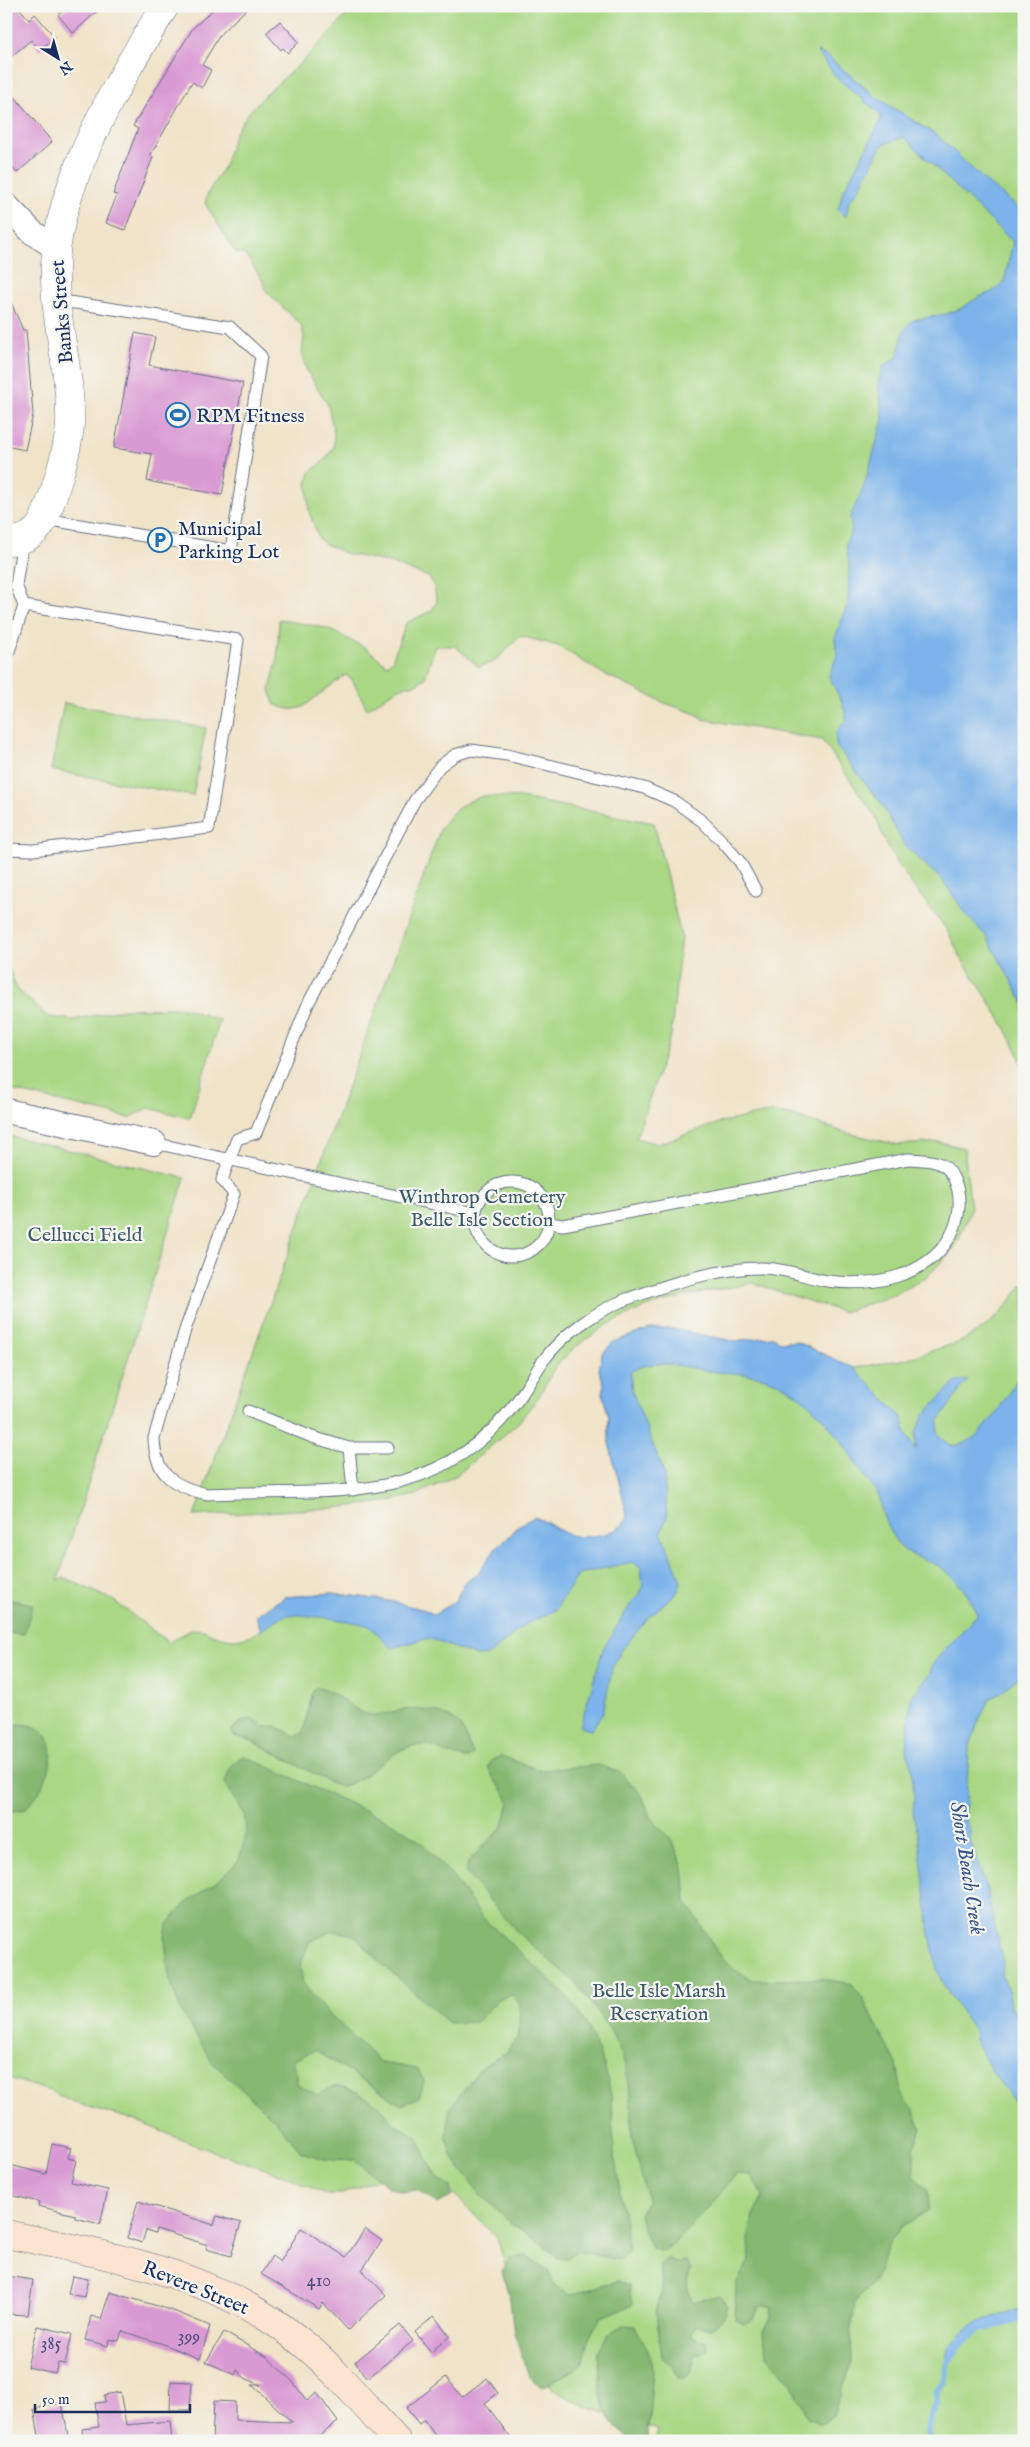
<svg xmlns="http://www.w3.org/2000/svg" width="1030" height="2447" viewBox="0 0 1030 2447" font-family="'IM FELL English',serif">
  <style>
    .green { fill: #a9d784; stroke: #628371 }
    .forest { fill: #86b872; stroke: #507468 }
    .water { fill: #7bb3ea; stroke: #4b71a4 }
    .lines { fill: none; stroke-linecap: round; stroke-linejoin: round }
    .stream { stroke: #7bb3ea; stroke-width: 6 }
    .building { fill: #d99ad3 }
    .service-casing { stroke: #666e83; stroke-width: 13 }
    .minor-casing { stroke: #666e83; stroke-width: 26 }
    .tertiary-casing { stroke: #666e83; stroke-width: 29 }
    .secondary-casing { stroke: #666e83; stroke-width: 29 }
    .service { stroke: #fff; stroke-width: 11 }
    .minor { stroke: #fff; stroke-width: 24 }
    .tertiary { stroke: #fff; stroke-width: 28 }
    .secondary { stroke: #fde4d1; stroke-width: 28 }
    .labels { text-anchor: middle; stroke-width: 4.5; stroke-linejoin: round; paint-order: stroke }
    .number-label { font-size: 18px; fill: #4a4a7b }
    .street-label { font-size: 20px; fill: #1b2f5e; stroke: #f6f6f2 }
    .poi-label { font-size: 20px; fill: #1b2f5e; stroke: #f6f6f2; text-anchor: start }
    .park-label { font-size: 20px; fill: #3e5968; stroke: #f6f6f2 }
    .water-label { font-size: 21px; font-style: italic; fill: #385788; stroke: #f6f6f2 }
  </style>
  <rect width="100%" height="100%" fill="#f6f6f2"/>
  <filter id="ink" filterUnits="userSpaceOnUse"><feTurbulence type="fractalNoise" baseFrequency=".02" numOctaves="2"/><feDisplacementMap in="SourceGraphic" scale="10" xChannelSelector="R" yChannelSelector="G"/><feConvolveMatrix kernelMatrix="1 2 1 2 8 2 1 2 1" color-interpolation-filters="sRGB"/></filter>
  <filter id="wash" filterUnits="userSpaceOnUse"><feTurbulence type="fractalNoise" baseFrequency=".0096" numOctaves="4" result="noise"/><feDisplacementMap in="SourceGraphic" scale="20" xChannelSelector="R" yChannelSelector="G"/><feGaussianBlur stdDeviation="1.12" result="paint"/><feColorMatrix in="noise" values="0 0 0 0 0 0 0 0 0 0 0 0 0 0 0 0 0 1.4 0 .05"/><feComposite in="paint" operator="in"/></filter>
  <g filter="url(#wash)">
    <rect width="100%" height="100%" fill="#f0e3c8"/>
    <!-- green -->
    <path class="green" d="M355,6H1024V1069C1010,1028 983,993 960,956C955,947 952,937 946,929C921,895 889,861 877,819L822,740L703,719L696,714L665,703L604,674L558,646L521,636L494,662L479,667L455,646H435L425,678L416,684L399,688L367,709L352,679L345,675L303,707C292,711 284,709 274,704L270,689L277,662L279,619L326,628L366,648L387,665L392,661L406,623L431,611L437,602L434,586L429,577L383,561L347,554L325,544L319,539L309,511L307,483L310,472L324,461L334,447V433L328,405L307,371L302,355L304,335L301,325L267,292L263,281L246,255L235,252L205,203L208,193L224,166L235,133L249,112L266,94L306,58Z
      M64,703L206,728L193,796L51,770Z
      M484,796L521,798L654,823L681,936L671,1035L636,1138L658,1144L722,1122L772,1112L790,1115L847,1133L899,1145L940,1142L964,1148L971,1209L956,1246L927,1277L894,1295L843,1312L753,1283L689,1295L643,1308L607,1325L574,1348L555,1367L539,1396L518,1423L457,1475L416,1495L379,1503L332,1508L194,1516L440,830C450,812 464,801 484,796Z
      M6,946L8,966L16,988L48,1017L73,1020L123,1009L184,1008L220,1020L190,1118L148,1108L130,1118L6,1089Z
      M6,1135L185,1178L58,1580L65,1578L113,1600L169,1643C208,1616 199,1637 234,1639C243,1639 253,1634 261,1631L256,1615L285,1597L332,1593L389,1601L425,1610L435,1615L456,1600L464,1584L478,1573L497,1547L508,1538L518,1526L534,1517C549,1522 557,1531 570,1535C584,1540 628,1535 627,1514L609,1443V1417L603,1396L604,1383L599,1370L602,1354L613,1342L650,1329H673L733,1341L773,1337L781,1342H797L854,1368L906,1359L960,1342L982,1329L1001,1313L1024,1283V2441H655L658,2430L592,2409L555,2391L537,2370L497,2238L455,2195L442,2189L410,2182L376,2180L342,2194H325L286,2176L192,2144L137,2121L72,2102L50,2091L6,2077Z"/>
    <!-- forest -->
    <path class="forest" d="M6,1599L33,1604L24,1634L6,1633Z
      M317,1688C338,1690 351,1713 372,1715C381,1716 393,1711 402,1710C419,1708 449,1711 460,1726C466,1734 468,1744 473,1754L469,1758H464C459,1756 455,1756 450,1754C441,1752 434,1745 424,1745C391,1743 373,1780 339,1787L250,1740L234,1736L232,1731L236,1725C247,1719 256,1716 263,1727L276,1726L295,1736L303,1733L313,1691Z
      M6,1725C53,1719 61,1749 42,1787C38,1795 31,1801 26,1809L6,1812Z
      M244,1756L395,1824L422,1843L453,1877L482,1917L565,1994L588,2027L604,2065L611,2095L614,2153L629,2251L620,2260L576,2251L568,2258H557L544,2245L508,2221L481,2195L451,2156L447,2138L449,2109L482,2066L506,2053L519,2035L520,2004L512,1995L499,1999L476,2022L449,2023L385,1967L354,1935L333,1931L310,1941L300,1965L303,1983L320,2005L381,2063L418,2069L424,2082L419,2097L402,2105L315,2050L294,2060L297,2084L317,2095L335,2086L358,2092L378,2105L395,2125L416,2135L435,2174L440,2180L451,2187V2197L438,2203L417,2190L402,2192L388,2187L355,2160L323,2159L301,2152L274,2119L212,2062L180,2009L169,1976L165,1940L167,1925L184,1905L221,1878L239,1860L246,1835L244,1813L225,1783C229,1770 231,1762 244,1756Z
      M501,1756L539,1770L599,1765L621,1773L642,1795L650,1817L672,1840L683,1867L686,1901L716,1950L732,1968L752,1980L824,1979L852,1984L863,1999L897,2064L903,2099L913,2109L921,2128L914,2150V2176L928,2189L929,2210L901,2227L889,2243L874,2282L855,2302L851,2336L852,2363L833,2415L821,2424L809,2418L791,2383L766,2355L764,2331L771,2317L772,2306H760L752,2321L743,2324L735,2318L736,2284L750,2259L749,2236L753,2215L763,2196L751,2175L736,2174C713,2203 691,2229 663,2252L651,2248L644,2232L640,2214L647,2200L632,2137L629,2082L623,2058L611,2031L577,1984L519,1934L466,1873L468,1862L503,1826L509,1801C503,1788 492,1780 488,1767L492,1760Z
      M526,2256L548,2270L555,2286L570,2295L618,2281L629,2285L632,2305L601,2317L590,2336L584,2360L577,2368L542,2387L529,2377L514,2334L510,2300L502,2271L510,2258Z
      M668,2258L676,2262L686,2261L691,2270C685,2282 687,2290 693,2302L719,2295L728,2306L724,2318L710,2329L696,2325L691,2336L706,2342L707,2351L695,2355L691,2370L685,2378H678L673,2366L662,2357L656,2313L662,2290L660,2265Z
      M625,2325L635,2326L648,2351L653,2371L647,2441H630C623,2433 614,2426 609,2417C597,2398 602,2373 597,2351L608,2335Z"/>
    <!-- water -->
    <path class="water" d="M817,52L827,56L876,97L938,136L986,182L1024,212V1004L987,937L969,918L942,880L905,846L881,803L837,747C833,733 837,729 847,720L842,702L829,677L837,655L835,638L848,603L849,563L846,543L852,530L850,518L865,483L883,419L878,383L884,365L897,358L904,330L913,320L946,314L960,309L979,297L992,292L1004,282L1013,242L904,137L882,145L857,192L849,201L846,217L838,209L843,192L880,122L881,115L836,77Z
      M650,1329H673L733,1341L773,1337L781,1342H797L854,1368L898,1413L903,1419L906,1434L916,1449V1432L924,1415L954,1383L968,1379L939,1420L937,1433L950,1446C985,1446 1006,1394 1024,1369V1672L1001,1693L990,1698L979,1720L969,1748L965,1822L970,1831V1840L985,1883L1003,1963L1001,1974L1008,1989L1011,2006L1024,2033V2114L993,2073L975,2040L974,2030L943,1985L937,1969L930,1934L918,1833L913,1814L914,1797L911,1762L906,1749L911,1697L929,1675L934,1662L977,1615C972,1596 952,1573 935,1564C922,1557 908,1557 899,1545C891,1535 885,1523 882,1511C881,1506 881,1498 877,1493C874,1487 868,1482 864,1475C840,1440 815,1398 774,1381C751,1372 726,1374 703,1370C680,1366 649,1357 630,1373L632,1391L664,1473L667,1517L661,1532L678,1572L681,1582L678,1591L648,1618L621,1651L612,1668L603,1713L591,1730L580,1727L603,1649L631,1604L639,1596L643,1586L641,1567L632,1562L579,1574L554,1611L524,1625L489,1655L476,1656L428,1638L392,1648C384,1641 377,1632 369,1626C362,1622 295,1613 288,1615C278,1618 269,1624 261,1631L256,1615L285,1597L332,1593L389,1601L425,1610L435,1615L456,1600L464,1584L478,1573L497,1547L508,1538L518,1526L534,1517C549,1522 557,1531 570,1535C584,1540 628,1534 627,1514L609,1443V1417L603,1396L604,1383L599,1370L602,1354L613,1342Z
      M1024,2309V2319C1012,2322 1000,2322 989,2326C968,2333 955,2350 946,2369L949,2346L965,2330L984,2320Z"/>
    <g class="lines">
      <!-- stream -->
      <path class="stream" d="M927,2441L930,2416L936,2405L937,2391L944,2382L948,2362L960,2345L978,2331L1024,2317"/>
    </g>
    <g id="blocks">
      <!-- building -->
      <path class="building" d="M6,6H18L29,20L35,14L55,37L40,50L31,40L6,61Z
        M69,6H103L73,33L58,15Z
        M217,6H250L221,33L202,65L211,70L202,88L192,82L150,156L153,157L125,230L106,223L117,195L113,194L138,129L133,126L193,28Z
        M280,21L299,42L288,53L283,48L281,50L266,33Z
        M6,86L52,142L17,173L6,161Z
        M6,291L23,330H26L33,414L25,450L6,446Z
        M135,333L155,337L149,365L243,383L222,495L147,481L152,454L114,448Z
        M52,2144L71,2148L68,2158L76,2160L71,2182L108,2190L100,2224L75,2218V2215L38,2206L39,2202L6,2194V2164L46,2174Z
        M138,2201L214,2225L217,2216L241,2223L231,2256L206,2249L208,2245L156,2229L155,2233L146,2230L142,2243L127,2238Z
        M301,2228L346,2257L365,2229L382,2241L362,2270L386,2295L348,2330L323,2303L319,2309L261,2274L272,2256L280,2262Z
        M6,2276L33,2280L28,2315L6,2314Z
        M72,2276L88,2279L84,2297L68,2294Z
        M110,2292L171,2310L210,2326L200,2359L163,2344L122,2331L119,2341L109,2339L108,2346L85,2340L91,2316L101,2319Z
        M434,2316L450,2336L431,2352L415,2332Z
        M400,2325L413,2341L368,2378L355,2362Z
        M37,2326L72,2334L65,2364L58,2363L55,2373L27,2367Z
        M224,2332L267,2357L293,2382L307,2401L317,2393L338,2422L312,2441H212L214,2401L235,2402V2420L292,2422L252,2385H261L245,2378L237,2370L236,2375L206,2362Z
        M446,2377L462,2397L487,2378L498,2393L485,2403L513,2441H439L424,2420L419,2424L406,2408Z
        M171,2381L192,2382L190,2410H170Z
        M120,2392L126,2425L170,2421L172,2441H83L82,2429L99,2427L95,2403L105,2402L104,2395Z
        M62,2403L69,2441H40L34,2409Z"/>
    </g>
  </g>
  <g filter="url(#ink)">
    <use href="#blocks" fill-opacity="0" stroke="#666e83" stroke-width="1"/>
    <g class="lines">
      <defs>
        <path id="service" d="M45,519L231,551L261,356L230,327L56,300
          M6,660L24,606L16,585L23,540
          M6,849L33,850L209,828L238,640L24,606
          M154,1143L475,1213
          M475 1219a37 37 0 1 1 74 0a37 37 0 1 1-74 0Z
          M549,1223L563,1225L908,1159C925,1160 945,1159 953,1177C963,1196 960,1219 950,1237C926,1278 871,1287 827,1281C805,1277 784,1268 762,1268C715,1268 670,1284 627,1299C596,1311 563,1334 543,1361C534,1374 527,1388 517,1401C436,1511 325,1488 207,1494C173,1486 155,1475 154,1438L185,1330L234,1194L222,1180L237,1139L256,1133L308,1004L415,800L440,766L455,755L471,750L507,755L644,788L674,801L702,821L721,840L740,862L756,891
          M248,1411L312,1437L349,1448H388
          M349,1448L353,1490"/>
        <path id="minor" d="M6,205L32,232L56,248
          M6,1111L154,1143"/>
        <path id="tertiary" d="M6,541C21,542 34,536 42,523C53,500 68,450 70,425C72,372 53,320 55,266C58,179 120,79 165,6"/>
        <path id="secondary" d="M6,2234C112,2256 220,2274 305,2345C339,2373 367,2409 397,2441"/>
      </defs>
      <!-- service casing -->
      <use href="#service" class="service-casing"/>
      <!-- minor casing -->
      <use href="#minor" class="minor-casing"/>
      <!-- tertiary casing -->
      <use href="#tertiary" class="tertiary-casing"/>
      <!-- secondary casing -->
      <use href="#secondary" class="secondary-casing"/>
      <!-- service -->
      <use href="#service" class="service"/>
      <!-- minor -->
      <use href="#minor" class="minor"/>
      <!-- tertiary -->
      <use href="#tertiary" class="tertiary"/>
      <!-- secondary -->
      <use href="#secondary" class="secondary"/>
    </g>
  </g>
  <!-- icons -->
  <defs>
    <symbol id="stadium-ring" viewBox="-11 -11 22 22"><circle r="9.5" fill="#f6f6f2" stroke="#1f6fb2" stroke-width="1.5"/><path d="M0-5a6.5 5 0 1 0 0 10a6.5 5 0 1 0 0-10ZM-3.5-1.8h7v3.6h-7Z" fill="#1f6fb2"/></symbol>
    <symbol id="parking-ring" viewBox="-11 -11 22 22"><circle r="9.5" fill="#f6f6f2" stroke="#1f6fb2" stroke-width="1.5"/><path d="M-3.5-5.5H1a3.5 3.5 0 0 1 0 7H-1V5.5H-3.5ZM-1-3.4V-.6H.8a1.4 1.4 0 0 0 0-2.8Z" fill="#1f6fb2"/></symbol>
  </defs>
  <g fill-rule="evenodd">
    <use href="#stadium-ring" x="164" y="401" width="28" height="28"/>
    <use href="#parking-ring" x="146" y="526" width="28" height="28"/>
  </g>
  <g class="labels">
    <!-- number labels -->
    <g class="number-label">
      <text x="319" y="2286">410</text>
      <text x="189" y="2342">399</text>
      <text x="51" y="2349">385</text>
    </g>
    <!-- street labels -->
    <g class="street-label">
      <text transform="translate(61 312) rotate(-95)" y="7">Banks Street</text>
      <text transform="translate(196 2287) rotate(22)" y="7">Revere Street</text>
    </g>
    <!-- poi labels -->
    <g class="poi-label">
      <text x="196" y="422">RPM Fitness</text>
      <text x="178" y="535">Municipal<tspan x="178" dy="23">Parking Lot</tspan></text>
    </g>
    <!-- park labels -->
    <g class="park-label">
      <text x="482" y="1203">Winthrop Cemetery<tspan x="482" dy="23">Belle Isle Section</tspan></text>
      <text x="85" y="1241">Cellucci Field</text>
      <text x="659" y="1997">Belle Isle Marsh<tspan x="659" dy="23">Reservation</tspan></text>
    </g>
    <!-- water labels -->
    <g class="water-label">
      <text transform="translate(968 1868) rotate(81)" y="7">Short Beach Creek</text>
    </g>
  </g>
  <!-- margin -->
  <rect width="1030" height="2447" fill="none" stroke="#f6f6f2" stroke-width="25"/>
  <!-- north arrow -->
  <g transform="translate(58 58) rotate(143)" stroke="#f6f6f2" stroke-width="4" paint-order="stroke">
  <path d="M0-4L9 19L0 12L-9 19Z" fill="#1b2f5e"/>
  <text y="-8" font-size="14" font-weight="bold" text-anchor="middle" fill="#1b2f5e">N</text>
  </g>
  <!-- scale -->
  <path d="M35 2404v8h155v-8" fill="none" stroke="#1b2f5e" stroke-width="2.5"/>
  <text x="42" y="2404" font-size="15" fill="#1b2f5e" stroke="#f6f6f2" stroke-width="4" paint-order="stroke">50 m</text>
</svg>
